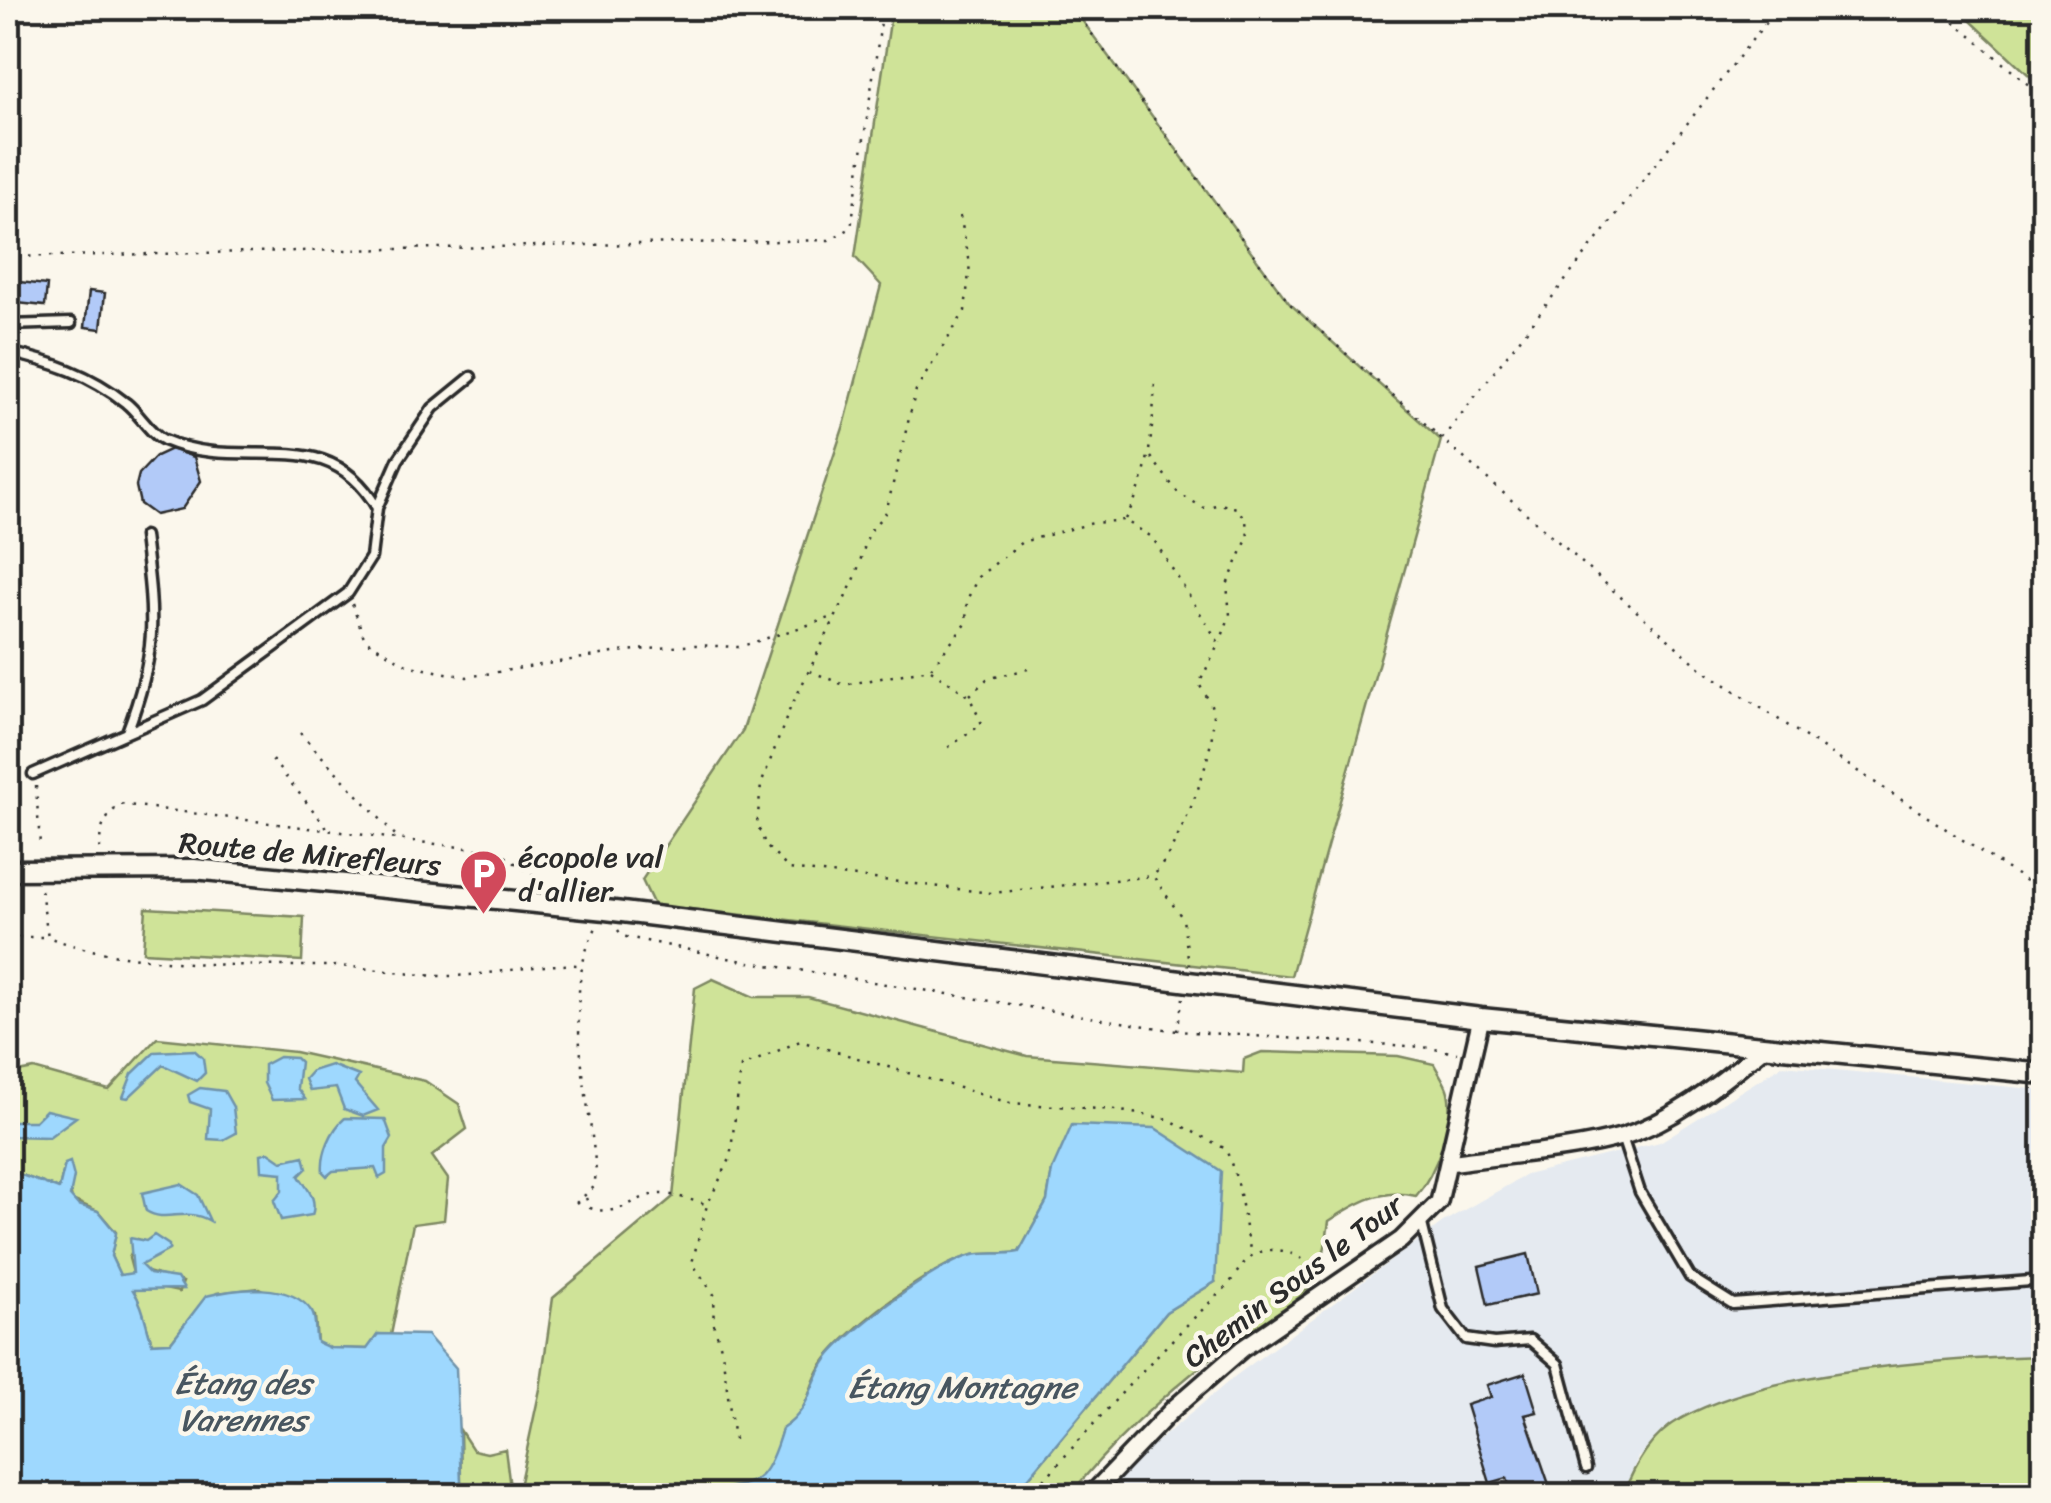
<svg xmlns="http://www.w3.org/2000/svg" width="2051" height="1503" viewBox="0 0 2051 1503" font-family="Sriracha,sans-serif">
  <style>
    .built { fill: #e5eaf0 }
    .green { fill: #cfe398; stroke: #7d8762; stroke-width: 2.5 }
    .water { fill: #9ed8fe; stroke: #7093aa; stroke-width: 2.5 }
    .building { fill: #b2caf8; stroke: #2b2b2b; stroke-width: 2.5 }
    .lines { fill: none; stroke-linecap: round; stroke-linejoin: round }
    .service-casing { stroke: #2b2b2b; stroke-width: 15 }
    .minor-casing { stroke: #2b2b2b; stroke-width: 22 }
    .tertiary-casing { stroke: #2b2b2b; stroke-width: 25 }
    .path { stroke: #2b2b2b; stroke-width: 2.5; stroke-dasharray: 2.5 8; stroke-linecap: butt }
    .service { stroke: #fbf7ec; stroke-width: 8 }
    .minor { stroke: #fbf7ec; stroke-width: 15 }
    .tertiary { stroke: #fbf7ec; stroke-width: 18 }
    .labels { text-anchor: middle; stroke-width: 9; stroke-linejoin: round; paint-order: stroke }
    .street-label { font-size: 30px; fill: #2b2b2b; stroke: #fbf7ec }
    .poi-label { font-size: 30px; fill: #2b2b2b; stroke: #fbf7ec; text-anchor: start }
    .water-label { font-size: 32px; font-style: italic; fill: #485660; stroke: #fbf7ec }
  </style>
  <rect width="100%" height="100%" fill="#fbf7ec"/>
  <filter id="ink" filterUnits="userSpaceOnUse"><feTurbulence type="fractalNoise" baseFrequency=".01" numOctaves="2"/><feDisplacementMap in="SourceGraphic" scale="20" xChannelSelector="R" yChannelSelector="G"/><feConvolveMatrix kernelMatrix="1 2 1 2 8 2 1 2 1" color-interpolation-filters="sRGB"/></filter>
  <g filter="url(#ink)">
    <!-- built -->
    <path class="built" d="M1783,1065L2043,1090V1356L1851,1372L1638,1457L1623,1495L1105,1496L1145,1452L1234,1377L1443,1222L1526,1175L1660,1142Z"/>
    <!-- green -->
    <path class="green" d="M892,8H1073L1289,303L1441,440L1291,976L654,905L642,880L743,730L845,422L881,285L855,257Z
      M1957,8H2043V87L2031,77Z
      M146,908L304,917L302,961L143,952Z
      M713,979L754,997H808L1027,1056L1243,1073L1244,1059L1262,1052L1398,1056L1434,1064C1438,1072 1446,1083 1448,1092C1455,1123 1435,1174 1416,1196C1382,1188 1358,1202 1329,1221C1326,1243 1322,1277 1304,1293C1280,1315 1247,1330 1221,1350C1166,1393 1113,1440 1070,1495H1014L1166,1312L1215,1282L1052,1170L1047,1201L1019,1252C1003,1255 987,1252 973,1255C936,1262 841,1333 822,1365C805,1392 812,1409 782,1429C777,1446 774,1465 760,1477C727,1503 566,1496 517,1496L540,1389L553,1298L673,1197L695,988Z
      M157,1038L295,1052L425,1081L459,1104L467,1129L432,1156L448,1179L444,1220L413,1224L391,1335L378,1334L368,1349L330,1348L317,1343L315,1316L259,1288L217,1293L199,1306L171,1342L152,1343C145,1323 143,1307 133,1289L155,1287L179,1292L183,1282L144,1271L140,1264L168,1250L138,1239L129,1258L133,1273L120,1276L111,1256L116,1232L98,1211L72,1200L65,1164L59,1189L8,1170V1074L34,1069L109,1090Z
      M2043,1356V1495H1623C1635,1464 1651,1435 1682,1418C1772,1369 1941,1359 2043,1356Z
      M460,1430L473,1450L487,1453L505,1449L511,1495L425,1496L461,1481Z"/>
    <!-- water -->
    <path class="water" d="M194,1050L203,1058L205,1073L197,1081L163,1065L128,1098L123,1097L132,1074L155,1052Z
      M279,1057L296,1058L300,1062L297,1088L305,1099L272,1100L264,1083V1065Z
      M331,1065L359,1076L355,1083L378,1110L363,1116L344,1109L336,1088L310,1091L305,1079L312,1071Z
      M200,1088L224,1091L233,1107L236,1133L223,1140L208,1139L210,1109L190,1102L188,1095Z
      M46,1110L76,1117L49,1137L8,1136V1121H35Z
      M345,1118L385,1119L392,1138L386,1148V1174L379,1178L375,1168L333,1171L327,1176L323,1172C321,1154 331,1130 345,1118Z
      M1072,1125L1155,1128L1221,1171L1215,1282L1166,1312L1014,1495H697C754,1478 762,1496 782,1429C813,1408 807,1386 827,1359C846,1332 941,1261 973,1255C988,1252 1003,1255 1019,1252L1047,1201L1052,1170Z
      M269,1152L282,1161L304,1156L307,1168L299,1176C307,1189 318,1198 312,1215L281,1220L274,1201L282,1191V1173L262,1171L261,1154Z
      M70,1162L74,1177L70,1196L78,1205L98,1211L116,1233L111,1256L120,1275L133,1273L130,1238L146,1241L154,1235L169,1245V1250L141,1265L150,1274L177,1278L184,1289L133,1290C144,1307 145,1323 152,1343L171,1342L206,1296C236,1288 292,1281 312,1312C317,1320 314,1332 317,1342L330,1348L367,1349L378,1334L427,1335L456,1368L461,1482L425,1496L8,1495V1170L59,1189L65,1164Z
      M181,1184L198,1195L210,1221C184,1206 167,1224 146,1211L142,1193Z"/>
    <!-- building -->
    <path class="building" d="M10,281L47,285L45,306L8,302Z
      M89,291L105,293L101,329L85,327Z
      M171,449L194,457L201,481L182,509L155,515L140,504L136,486L139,474L156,456Z
      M1528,1254L1537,1294L1488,1305L1479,1266Z
      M1525,1373L1537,1412L1525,1415L1553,1496H1512L1507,1478L1490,1483L1466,1405L1491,1397L1487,1385Z"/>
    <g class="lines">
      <defs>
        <path id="service" d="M8,325L71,323
          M8,352C52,362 90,374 126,403C139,413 149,433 164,440C245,475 326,419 377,508
          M127,732C158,651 154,620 144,536
          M33,774L202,700L348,593L371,557L377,508L398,460L433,408L471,377
          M1622,1137L1640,1192L1690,1277L1733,1304L2044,1280
          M1421,1220L1443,1309L1466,1339L1494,1343L1530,1340L1558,1364L1586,1468"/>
        <path id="minor" d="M1449,1163C1502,1155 1574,1151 1624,1136C1678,1119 1722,1081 1766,1046
          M1090,1496L1173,1409L1242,1349L1401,1240L1439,1202L1481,1018"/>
        <path id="tertiary" d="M8,870L194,869L606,910L1481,1018L2044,1074"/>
      </defs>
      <!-- service casing -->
      <use href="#service" class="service-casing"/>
      <!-- minor casing -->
      <use href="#minor" class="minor-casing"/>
      <!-- tertiary casing -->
      <use href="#tertiary" class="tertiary-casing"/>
      <!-- path -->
      <path class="path" d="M1073,8L1289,303L1703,670L2044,893
        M1938,8L2044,98
        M960,216L970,263L965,311L916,390L886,512L869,532L855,578L789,711L761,785L757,824L766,846L789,869L992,893L1153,876L1183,919L1189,965
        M8,257L829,240L851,228L883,8
        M1442,439L1777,8
        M1151,457L1178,493L1204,508L1220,504L1237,508L1246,521L1248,537L1227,585L1230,615L1220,642
        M1125,519C1151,474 1152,433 1155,382
        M352,604L365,640L410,666L467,677L626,651L695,645L739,647L833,617
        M931,670L969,696L982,724L946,749
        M810,671L844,685L930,669L966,624L967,600L978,577L1022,542L1093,523L1124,520L1152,537L1219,643L1199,684C1203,691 1208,698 1211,705C1223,742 1179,846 1155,874
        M970,695L987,679L1028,669
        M300,733L398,838
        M272,760L330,831
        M8,772L18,773
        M36,786L40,845
        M100,849C99,828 105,818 120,804L499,852L546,884
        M41,890L48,937C122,966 240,966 320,966C361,965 401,975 442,976C488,977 532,963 579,965
        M618,930L622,936L743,961L1177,1031L1423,1047L1457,1053
        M8,937H46
        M1177,1031L1183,998
        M586,1198L590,1208C623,1218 632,1196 658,1194C673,1193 692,1201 706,1204
        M576,1203L594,1187L596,1173C591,1101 559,993 596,928
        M734,1440L722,1351L713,1321L715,1296L692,1263L707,1205L730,1159L741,1067L800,1041L1010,1103L1115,1110L1168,1119L1226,1149L1238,1183L1251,1255
        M1030,1496C1093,1424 1154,1355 1224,1289C1234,1280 1242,1261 1253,1255C1281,1241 1300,1259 1324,1271"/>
      <!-- service -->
      <use href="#service" class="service"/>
      <!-- minor -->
      <use href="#minor" class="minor"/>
      <!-- tertiary -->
      <use href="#tertiary" class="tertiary"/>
    </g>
  </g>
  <!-- icons -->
  <defs>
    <symbol id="parking-pin" viewBox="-11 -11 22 30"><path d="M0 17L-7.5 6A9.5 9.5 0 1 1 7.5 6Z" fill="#d1495b" stroke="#fbf7ec"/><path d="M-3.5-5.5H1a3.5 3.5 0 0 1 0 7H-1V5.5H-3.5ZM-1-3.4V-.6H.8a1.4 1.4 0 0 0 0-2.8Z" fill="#fff"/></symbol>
  </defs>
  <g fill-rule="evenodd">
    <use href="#parking-pin" x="456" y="846" width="55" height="75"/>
  </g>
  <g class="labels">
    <!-- street labels -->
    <g class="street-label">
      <text transform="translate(310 854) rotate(5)" y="10">Route de Mirefleurs</text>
      <text transform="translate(1293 1281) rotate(-37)" y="10">Chemin Sous le Tour</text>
    </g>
    <!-- poi labels -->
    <g class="poi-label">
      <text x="518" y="867">écopole val<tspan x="518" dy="34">d'allier</tspan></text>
    </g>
    <!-- water labels -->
    <g class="water-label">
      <text x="243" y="1394">Étang des<tspan x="243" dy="37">Varennes</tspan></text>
      <text x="962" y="1398">Étang Montagne</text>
    </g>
  </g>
  <!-- margin -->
  <rect width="2051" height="1503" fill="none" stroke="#fbf7ec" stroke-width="40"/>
  <rect x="20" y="20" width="2011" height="1463" fill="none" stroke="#2b2b2b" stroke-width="4" filter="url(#ink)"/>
</svg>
